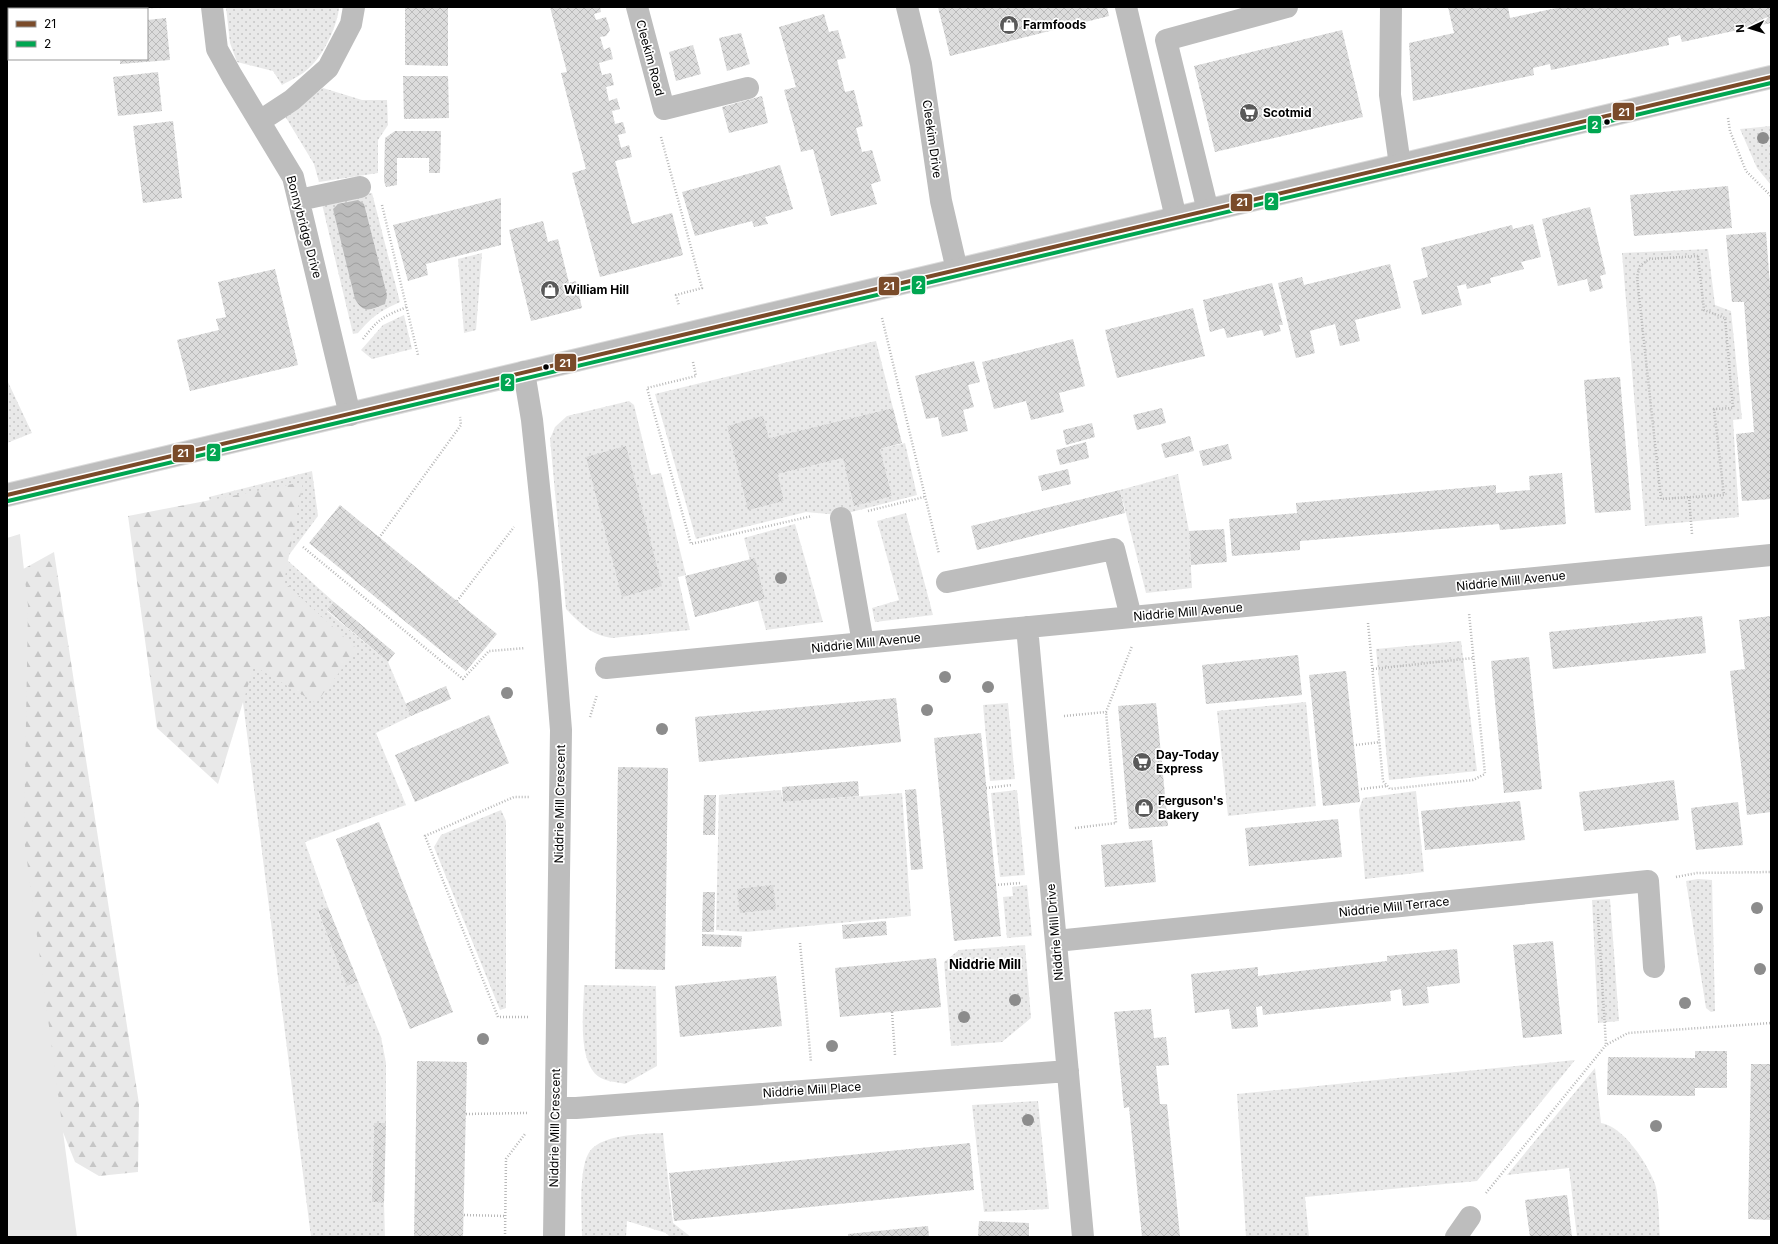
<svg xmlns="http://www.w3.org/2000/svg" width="1778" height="1244" viewBox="0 0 1778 1244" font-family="Inter,sans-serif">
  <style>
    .grass { fill: url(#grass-dots) }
    .forest { fill: url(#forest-firs) }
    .park { fill: #e9e9e9 }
    .water { fill: url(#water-waves) }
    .building { fill: url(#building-cross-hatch) }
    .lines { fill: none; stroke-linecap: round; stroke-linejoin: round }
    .major-casing { stroke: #dbdbdb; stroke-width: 24 }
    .path { stroke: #b8b8b8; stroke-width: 2.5; stroke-dasharray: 1 2; stroke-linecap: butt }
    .minor { stroke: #bdbdbd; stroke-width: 22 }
    .major { stroke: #bdbdbd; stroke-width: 22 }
    .bus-1-casing { stroke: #fff; stroke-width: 7 }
    .bus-2-casing { stroke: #fff; stroke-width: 7 }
    .bus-1 { stroke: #7a4b2a; stroke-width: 4 }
    .bus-2 { stroke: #00a651; stroke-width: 4 }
    .tree { fill: #8c8c8c }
    .bus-dot { fill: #000; stroke: #fff; stroke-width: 1.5 }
    .labels { text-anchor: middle; stroke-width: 3.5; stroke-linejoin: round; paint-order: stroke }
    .poi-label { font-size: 12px; font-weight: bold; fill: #000; stroke: #fff; text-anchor: start }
    .street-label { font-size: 12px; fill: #000; stroke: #fff }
    .neighbourhood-label { font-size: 13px; font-weight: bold; fill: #000; stroke: #fff }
    .line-badge { stroke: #fff; stroke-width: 1.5 }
    .badge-label { font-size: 11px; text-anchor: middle; font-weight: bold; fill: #fff }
  </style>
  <defs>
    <pattern id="grass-dots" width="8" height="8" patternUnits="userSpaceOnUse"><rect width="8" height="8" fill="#e9e9e9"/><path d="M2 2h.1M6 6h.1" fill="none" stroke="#c6c6c6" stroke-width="1.8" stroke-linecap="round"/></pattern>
    <pattern id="forest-firs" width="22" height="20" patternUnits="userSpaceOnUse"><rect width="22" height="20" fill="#e9e9e9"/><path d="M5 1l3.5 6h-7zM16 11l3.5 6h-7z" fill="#c6c6c6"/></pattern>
    <pattern id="water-waves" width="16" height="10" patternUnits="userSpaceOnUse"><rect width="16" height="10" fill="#bbb"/><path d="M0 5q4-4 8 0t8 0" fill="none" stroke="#9f9f9f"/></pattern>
    <pattern id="building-cross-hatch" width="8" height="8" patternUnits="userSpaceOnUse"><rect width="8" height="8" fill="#dcdcdc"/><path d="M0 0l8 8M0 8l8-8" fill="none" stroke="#bbb"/></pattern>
  </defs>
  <rect width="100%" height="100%" fill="#fff"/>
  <!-- grass -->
  <path class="grass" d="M226,7H339C338,25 323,56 309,68C302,75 291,80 282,85L273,71L237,62L230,43Z
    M323,88L362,100H387L388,125L378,140V173L319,182L314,164L285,116Z
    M1771,126V185L1757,168L1740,129Z
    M372,193L400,302C380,311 373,316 358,333L353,334L322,204Z
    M1708,249L1715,305L1731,311L1742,419L1733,420L1739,517L1645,526L1622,253Z
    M482,253L476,330L464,333L458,259Z
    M404,315L412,349L372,359L361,350L383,325Z
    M876,341L893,408L769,438L763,417L727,426L748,509L784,501L778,474L843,458L855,505L892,496L880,449L905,443L917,495L840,515L806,512L696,539L655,394Z
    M7,380L32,433L7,443Z
    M629,401L634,405L651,475L661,473L686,575L678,577L690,630L612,638C591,635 581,624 566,609L550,439L555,427L567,416Z
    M312,471L318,516L286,559L334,602L327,611L388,662L411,716L376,733L406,805L305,842L328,907L318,912L347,985L358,981L381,1037L386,1063V1123H374L372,1202L384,1203L385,1237H311L231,608L209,497Z
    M1178,474L1189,531L1192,588L1146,593L1120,490Z
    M906,513L933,615L875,622L872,608L899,600L877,521Z
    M795,524L823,622L766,630L758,601L765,599L755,559L750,560L744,538Z
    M1461,641L1477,771L1389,780L1376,649Z
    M1306,702L1316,806L1228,816L1217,711Z
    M1008,703L1015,779L990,781L983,705Z
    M781,790L783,802L902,793L911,916L747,932L716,930L719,795Z
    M1017,790L1025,875L1000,877L991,793Z
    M1416,791L1424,872L1365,879L1359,810L1363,798Z
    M501,810L506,821V1008L500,1010L434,847L441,835Z
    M1698,879L1712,880L1715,1011L1711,1012L1706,1008L1686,881Z
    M1027,885L1032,936L1007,938L1003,897L1013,896L1012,887Z
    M1610,899L1619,1021L1598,1023L1592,900Z
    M1025,945L1031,1018L1002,1042L951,1046L944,962L959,950Z
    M584,985L656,986L657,1066L625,1084C618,1082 608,1082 601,1078C576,1064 584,1009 584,985Z
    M1575,1060L1477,1181L1305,1197L1309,1237H1246L1237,1094Z
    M1595,1068L1601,1123C1623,1126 1648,1164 1655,1184C1659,1196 1659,1223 1660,1237H1577L1569,1168L1507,1175Z
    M1038,1101L1049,1209L984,1212L972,1105Z
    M663,1133L673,1223L691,1237H670L666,1233L627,1221L626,1237H582C582,1217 578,1167 590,1151C603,1134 643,1134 663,1133Z"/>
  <!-- forest -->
  <path class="forest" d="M303,482L284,582L357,649L316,703L254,666L218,784L157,728L128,516Z
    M54,552L139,1104L138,1172L99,1176L75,1162L52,1105L7,1101V578Z"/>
  <!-- park -->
  <path class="park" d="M20,534L28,606L24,838L77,1237H7V538Z"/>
  <!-- water -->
  <path class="water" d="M358,200L364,204L387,295L385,304C371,309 364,315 355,299L333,209L338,204Z"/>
  <!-- building -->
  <path class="building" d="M119,7H164V8L119,9Z
    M405,7H448V66L405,65Z
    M550,7H600L601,12L594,14L596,20L606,17L610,30L606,36L600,37L604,50L610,47L613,59L599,63L602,75L611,73L614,85L606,87L609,101L617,98L620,109L612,111L615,124L623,122L626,133L618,135L621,148L629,145L632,157L615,161L632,224L672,213L683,255L600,277L572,173L586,169L561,73L567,72Z
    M938,7H1107L1109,16L950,56Z
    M1448,7H1508L1510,18L1561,7H1771V23L1682,42L1680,35L1668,38L1669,45L1551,70L1550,64L1533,68L1534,75L1413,101L1409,43L1454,33Z
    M824,14L829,32L838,30L846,58L837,60L845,92L854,90L863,126L856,128L862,152L872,150L881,181L871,184L877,204L831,216L813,149L801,152L793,122L784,90L796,87L779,27Z
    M166,18L170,60L120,64V59H147V20Z
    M1342,30L1363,117L1215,152L1194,66Z
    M741,33L750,64L727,71L719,38Z
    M693,45L701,74L676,81L669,52Z
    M158,72L162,111L118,116L113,77Z
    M403,76H448L449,118L404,119Z
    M762,96L768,123L729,133L722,107Z
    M173,121L182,198L143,203L133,126Z
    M395,131H441L440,173H429V158H397V185L386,187L384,181L385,138Z
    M780,165L793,209L765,217L768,224L763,225L754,227L752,221L695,236L682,192Z
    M1728,186L1732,228L1634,236L1630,195Z
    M501,198V245L426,264L428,275L408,281L393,225Z
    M1590,207L1606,274L1600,276L1603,288L1590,292L1587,279L1558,286L1542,219Z
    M543,221L548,242L558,239L569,283L576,281L582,308L531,321L509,230Z
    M1533,224L1541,257L1521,262L1524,269L1490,278L1491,283L1467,289L1466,284L1457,286L1462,305L1422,315L1413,281L1428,277L1421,248L1512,225L1513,229Z
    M1766,232L1771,299V499L1742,501L1736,434L1754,432L1744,302H1732L1726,235Z
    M1390,264L1401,308L1355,320L1360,341L1340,346L1335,324L1310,331L1315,353L1296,358L1278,283L1302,277L1304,285Z
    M275,269L298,365L190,391L177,340L219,330L216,319L226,317L218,282Z
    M1272,283L1283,325H1279L1281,331L1264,336L1262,330L1227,338L1224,328L1210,332L1203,300Z
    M1193,308L1205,356L1117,378L1105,330Z
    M1073,339L1085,386L1059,393L1064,412L1031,420L1026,401L994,409L982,362Z
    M974,361L980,382L968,385L974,407L963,410L968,431L942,437L938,417L926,419L915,376Z
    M1620,377L1631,510L1595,513L1584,380Z
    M893,408L902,443L880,449L892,496L854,506L843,458L778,474L784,501L748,510L727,426L763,416L769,438Z
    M1162,408L1166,423L1137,430L1133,415Z
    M1092,423L1095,437L1066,445L1063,430Z
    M1190,436L1194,451L1165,458L1161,444Z
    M1086,442L1089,458L1060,465L1056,450Z
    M1228,444L1232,459L1203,466L1199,451Z
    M626,446L662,586L622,597L586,457Z
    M1068,469L1071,484L1042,491L1038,476Z
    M1562,473L1566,524L1500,530L1499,524L1324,539L1300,541V550L1232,556L1229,519L1297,513L1296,503L1496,485V493L1530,490L1529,476Z
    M1120,490L1125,513L977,550L971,526Z
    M340,505L497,634L466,671L309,543Z
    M1224,529L1227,562L1191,565L1189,531Z
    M755,558L765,599L695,617L685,576Z
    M334,602L395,653L388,662L327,610Z
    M1702,616L1706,653L1553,669L1549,632Z
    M1771,616V812L1747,815L1730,671L1745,669L1739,620Z
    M1298,655L1302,695L1206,704L1202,665Z
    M1529,657L1542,789L1504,793L1491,661Z
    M1346,671L1360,802L1323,806L1309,675Z
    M446,686L451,699L411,716L405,704Z
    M896,698L901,742L699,762L695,717Z
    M1156,703L1168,826L1129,829L1118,706Z
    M489,715L509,763L415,802L395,755Z
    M981,733L1001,936L954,941L934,738Z
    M618,767L668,768L665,970L615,969Z
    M1674,780L1679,820L1584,831L1579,792Z
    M858,781L859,796L783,802L782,787Z
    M916,789L923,869L911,870L905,790Z
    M704,795H716L715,835H703Z
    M1520,801L1525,840L1425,850L1421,811Z
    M1738,802L1743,845L1696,850L1691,808Z
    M1338,819L1342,857L1249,866L1245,828Z
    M379,822L453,1012L410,1029L336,839Z
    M1152,840L1156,882L1105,887L1101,845Z
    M773,885L776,909L740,913L737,889Z
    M703,892H715L714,932H702Z
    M328,907L358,981L347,986L318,911Z
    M886,921L887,935L843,939L842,925Z
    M702,934L742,936L741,947L702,946Z
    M1553,941L1562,1034L1523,1038L1513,945Z
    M1457,949L1460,983L1427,987L1429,1003L1403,1006L1401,989L1390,991L1391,1001L1263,1015L1262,1006L1256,1007L1258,1027L1232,1029L1229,1009L1195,1013L1191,974L1258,967V976L1387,961V956Z
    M936,958L941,1007L840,1017L835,968Z
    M776,976L782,1026L680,1037L675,986Z
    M1151,1009L1154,1038L1166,1037L1169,1065L1156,1066L1160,1104H1167L1180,1237H1142L1129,1107L1124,1108L1114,1012Z
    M1695,1051H1727V1088H1695V1096L1607,1095L1608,1057L1695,1058Z
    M417,1061L467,1062L463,1237H414Z
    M1751,1064H1771V1220L1748,1219Z
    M374,1123H386L384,1203L372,1202Z
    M970,1143L974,1190L674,1221L669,1173Z
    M1567,1195L1572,1237H1530L1525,1200Z
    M979,1221L1029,1223V1237H978Z
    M928,1226L929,1237H848V1234Z"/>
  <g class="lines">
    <defs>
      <path id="major" d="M7,495L1771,77"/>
    </defs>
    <!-- major casing -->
    <use href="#major" class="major-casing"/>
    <!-- path -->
    <path class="path" d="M1728,118L1730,131L1746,171L1771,196
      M661,137L702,288L676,295L679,306
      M382,205L418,355
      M1698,256L1704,310L1725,318L1733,408L1714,409L1724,495L1661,499L1637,277L1640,266L1649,259Z
      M882,318L939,554
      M363,339C378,319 384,316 407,307
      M693,362L696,376L647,388L691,544L812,516
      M1689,497L1692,534
      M868,511L924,497
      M379,538L461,425L460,417
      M303,547L463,679L489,651L525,648
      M457,601L514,527
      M1368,623L1383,781L1390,789L1473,780L1485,774L1469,613
      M1373,669L1473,658
      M1064,716L1106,712L1132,646
      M590,717L597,695
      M1356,745L1380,742
      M986,788L1012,785
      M1361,789L1387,786
      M1075,828L1116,823L1106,712
      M1676,877L1697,873L1771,872
      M995,885L1021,883
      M1598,914L1606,1045
      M800,943L811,1062
      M892,1012L895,1055
      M528,1017H498L425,836L514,797H530
      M466,1114L527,1113
      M1486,1193L1606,1045L1628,1033L1771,1023
      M464,1215L505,1216
      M505,1237L506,1159L525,1134"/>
    <!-- minor -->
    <path class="minor" d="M212,7L217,49L232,76L293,177L350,415
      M637,7L664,109L748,88
      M907,7L921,64L941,201L957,270
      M1126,7L1176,218
      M1391,7L1390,95L1400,165
      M260,121L292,100L328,68L351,24L354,7
      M299,200L360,187
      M1208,211L1166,40L1287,7
      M524,372L532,420L549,582L561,730L554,1237
      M841,518L863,643
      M947,582L1114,549L1131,617
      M1027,627L1083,1237
      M606,668L1771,555
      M1056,941L1648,881L1654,967
      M556,1108H576L1068,1071
      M1456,1237L1470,1217"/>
    <!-- major -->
    <use href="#major" class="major"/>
    <defs>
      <path id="bus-1" d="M7,495L1771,77"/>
      <path id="bus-2" d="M8,501L1771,83"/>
    </defs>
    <!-- bus-1 casing -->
    <use href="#bus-1" class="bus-1-casing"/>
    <!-- bus-2 casing -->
    <use href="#bus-2" class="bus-2-casing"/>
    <!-- bus-1 -->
    <use href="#bus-1" class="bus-1"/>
    <!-- bus-2 -->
    <use href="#bus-2" class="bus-2"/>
  </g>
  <!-- trees -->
  <g class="tree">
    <circle cx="1763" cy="138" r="6"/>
    <circle cx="781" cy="578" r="6"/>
    <circle cx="945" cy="677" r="6"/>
    <circle cx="988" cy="687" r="6"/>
    <circle cx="507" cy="693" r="6"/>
    <circle cx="927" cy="710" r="6"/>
    <circle cx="662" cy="729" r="6"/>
    <circle cx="1757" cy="908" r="6"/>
    <circle cx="1760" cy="969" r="6"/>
    <circle cx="1015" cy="1000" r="6"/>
    <circle cx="1685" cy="1003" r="6"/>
    <circle cx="964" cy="1017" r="6"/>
    <circle cx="483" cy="1039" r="6"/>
    <circle cx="832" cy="1046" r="6"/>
    <circle cx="1028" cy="1120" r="6"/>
    <circle cx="1656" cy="1126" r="6"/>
  </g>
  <!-- icons -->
  <defs>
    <symbol id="shop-disc" viewBox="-11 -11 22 22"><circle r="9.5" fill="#595959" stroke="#fff"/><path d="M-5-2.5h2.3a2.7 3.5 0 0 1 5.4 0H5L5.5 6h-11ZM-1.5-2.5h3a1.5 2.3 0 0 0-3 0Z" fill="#fff"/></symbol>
    <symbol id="supermarket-disc" viewBox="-11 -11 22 22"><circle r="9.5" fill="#595959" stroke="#fff"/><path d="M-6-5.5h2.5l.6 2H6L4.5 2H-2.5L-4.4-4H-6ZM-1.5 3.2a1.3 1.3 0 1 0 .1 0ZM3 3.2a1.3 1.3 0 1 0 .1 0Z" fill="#fff"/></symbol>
  </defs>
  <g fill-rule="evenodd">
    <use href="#shop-disc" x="998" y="14" width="22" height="22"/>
    <use href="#supermarket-disc" x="1238" y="102" width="22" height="22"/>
    <use href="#shop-disc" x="539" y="279" width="22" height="22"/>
    <use href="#supermarket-disc" x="1131" y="751" width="22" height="22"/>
    <use href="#shop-disc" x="1133" y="797" width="22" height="22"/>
  </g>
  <!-- markers -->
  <g class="bus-dot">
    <circle cx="1607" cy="122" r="3.5"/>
    <circle cx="546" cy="367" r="3.5"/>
  </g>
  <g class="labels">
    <!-- poi labels -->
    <g class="poi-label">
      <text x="1023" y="29">Farmfoods</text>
      <text x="1263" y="117">Scotmid</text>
      <text x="564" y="294">William Hill</text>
      <text x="1156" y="759">Day-Today<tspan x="1156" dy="14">Express</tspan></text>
      <text x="1158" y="805">Ferguson's<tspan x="1158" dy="14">Bakery</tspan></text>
    </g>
    <!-- street labels -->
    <g class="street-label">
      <text transform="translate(650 58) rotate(75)" y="4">Cleekim Road</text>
      <text transform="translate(932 139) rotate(82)" y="4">Cleekim Drive</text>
      <text transform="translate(304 227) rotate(75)" y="4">Bonnybridge Drive</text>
      <text transform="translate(1511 581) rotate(-6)" y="4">Niddrie Mill Avenue</text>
      <text transform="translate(1188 612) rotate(-5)" y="4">Niddrie Mill Avenue</text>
      <text transform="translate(866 643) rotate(-6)" y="4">Niddrie Mill Avenue</text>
      <text transform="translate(560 804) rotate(-89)" y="4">Niddrie Mill Crescent</text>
      <text transform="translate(1394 907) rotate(-6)" y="4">Niddrie Mill Terrace</text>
      <text transform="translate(1055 932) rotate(-95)" y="4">Niddrie Mill Drive</text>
      <text transform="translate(812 1090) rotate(-4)" y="4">Niddrie Mill Place</text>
      <text transform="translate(555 1128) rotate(-89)" y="4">Niddrie Mill Crescent</text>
    </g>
    <!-- neighbourhood labels -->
    <g class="neighbourhood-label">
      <text x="985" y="969">Niddrie Mill</text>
    </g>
  </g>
  <g class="line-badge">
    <rect x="1612" y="102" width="23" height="19" rx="4" fill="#7a4b2a"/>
    <rect x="1587" y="115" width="15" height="19" rx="4" fill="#00a651"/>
    <rect x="1264" y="192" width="15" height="19" rx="4" fill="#00a651"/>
    <rect x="1230" y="193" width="23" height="19" rx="4" fill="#7a4b2a"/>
    <rect x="911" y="275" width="15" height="20" rx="4" fill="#00a651"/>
    <rect x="878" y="276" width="22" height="20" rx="4" fill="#7a4b2a"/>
    <rect x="554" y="353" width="23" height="19" rx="4" fill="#7a4b2a"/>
    <rect x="500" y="373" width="15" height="19" rx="4" fill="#00a651"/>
    <rect x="206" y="443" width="15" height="19" rx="4" fill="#00a651"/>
    <rect x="172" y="444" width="23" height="19" rx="4" fill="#7a4b2a"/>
  </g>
  <g class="badge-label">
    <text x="1624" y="116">21</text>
    <text x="1595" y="129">2</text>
    <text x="1271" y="205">2</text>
    <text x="1242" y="206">21</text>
    <text x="919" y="289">2</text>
    <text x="889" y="290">21</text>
    <text x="565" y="367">21</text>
    <text x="508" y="386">2</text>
    <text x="213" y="456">2</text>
    <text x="183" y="457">21</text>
  </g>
  <!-- border -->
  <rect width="1778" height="1244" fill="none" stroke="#000000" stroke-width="16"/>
  <!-- legend -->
  <rect x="8" y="8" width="140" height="52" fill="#ffffff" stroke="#999999"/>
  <rect x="16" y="21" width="20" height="6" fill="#7a4b2a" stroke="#999999"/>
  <text x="44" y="28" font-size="12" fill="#000000">21</text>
  <rect x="16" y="41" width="20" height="6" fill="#00a651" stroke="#999999"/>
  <text x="44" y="48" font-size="12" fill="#000000">2</text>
  <!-- north arrow -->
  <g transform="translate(1750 28) rotate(266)" stroke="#ffffff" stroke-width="3" paint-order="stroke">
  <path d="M0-3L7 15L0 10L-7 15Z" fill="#000000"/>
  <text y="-6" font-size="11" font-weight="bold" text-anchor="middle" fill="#000000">N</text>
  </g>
</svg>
